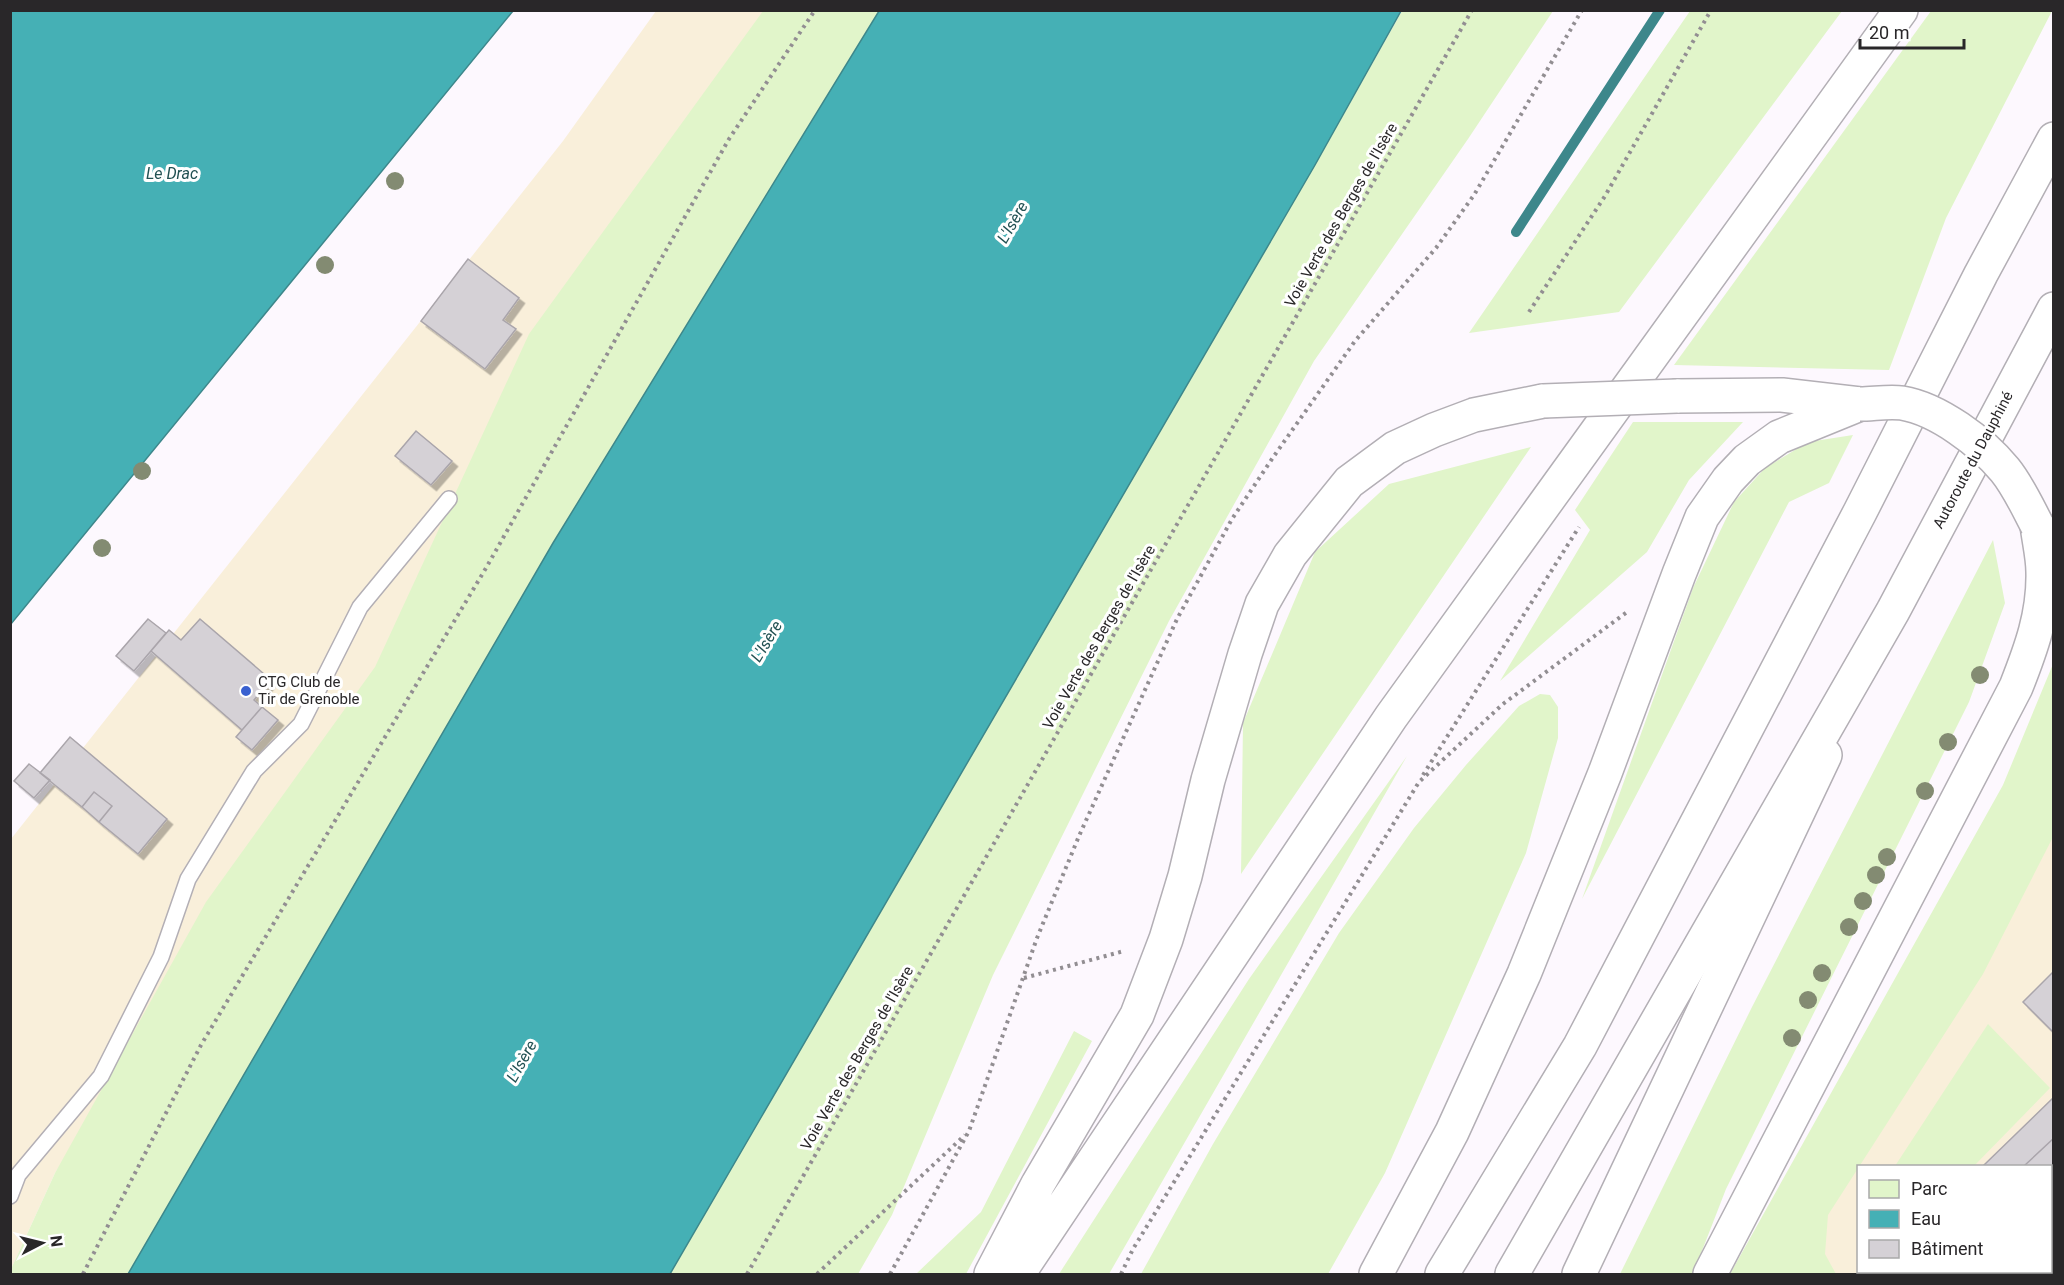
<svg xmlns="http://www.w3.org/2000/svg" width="2064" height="1285" viewBox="0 0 2064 1285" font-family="Roboto,sans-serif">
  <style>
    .commercial { fill: #f9efda; fill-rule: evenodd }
    .green { fill: #e1f5ca }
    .water { fill: #45b0b5; stroke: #3d878b; stroke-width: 1.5 }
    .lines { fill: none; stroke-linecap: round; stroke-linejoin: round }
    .stream { stroke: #3d878b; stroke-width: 10 }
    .building { fill: #d5d1d6; stroke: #aaa5ab; stroke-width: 1.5; filter: url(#shadow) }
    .service-casing { stroke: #b3afb5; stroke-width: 18 }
    .trunk-casing { stroke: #b3afb5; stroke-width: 36 }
    .motorway-casing { stroke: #b3afb5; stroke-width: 36 }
    .path { stroke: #928e92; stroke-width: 4; stroke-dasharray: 3 4.5; stroke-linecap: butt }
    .service { stroke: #fff; stroke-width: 15 }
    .trunk { stroke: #fff; stroke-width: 33 }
    .motorway { stroke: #fff; stroke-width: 33 }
    .trunk-bridge-casing { stroke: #b3afb5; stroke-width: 36; stroke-linecap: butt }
    .trunk-bridge { stroke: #fff; stroke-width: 33 }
    .tree { fill: #838b72 }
    .poi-dot { fill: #3960d0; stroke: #fff; stroke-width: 2 }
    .labels { text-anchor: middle; stroke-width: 6; stroke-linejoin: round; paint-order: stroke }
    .street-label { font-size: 15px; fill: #292729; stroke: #fff }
    .poi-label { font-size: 15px; fill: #292729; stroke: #fff; text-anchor: start }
    .water-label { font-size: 16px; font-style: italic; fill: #225153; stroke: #fff }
  </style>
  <defs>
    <filter id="shadow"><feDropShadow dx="5.5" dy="5.5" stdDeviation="0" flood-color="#0004"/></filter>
  </defs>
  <rect width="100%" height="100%" fill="#fdf8fe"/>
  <!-- commercial -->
  <path class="commercial" d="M656,11H779L459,542L55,1173L11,1269V839L563,141Z
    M2053,803V1274H1773ZM1858,1166H2050V1272H1858Z"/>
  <!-- green -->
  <path class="green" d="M763,11H879L553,543L128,1274H11V1269L55,1173L206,902L375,667L529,334Z
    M1402,11H1553L1468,139L1314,361L1169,621L993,975L892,1215L858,1274H670L1315,165Z
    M1690,11H1842L1619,312L1469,333Z
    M1931,11H2052L1946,218L1889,370L1674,365Z
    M1633,422H1743L1689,480L1647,552L1500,681L1590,530L1575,510Z
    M1853,435L1829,483L1789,502L1582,899L1693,588L1734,502L1765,468L1808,442Z
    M1531,447L1241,874L1243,723L1315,552L1389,484Z
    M1993,540L2005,603L1969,702L1726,1189L1693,1274H1620L1752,1007Z
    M2053,664V837L1983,974L1828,1215L1825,1254L1836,1274H1730L2003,785Z
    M1540,694L1550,695L1558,707V738L1526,853L1385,1173L1328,1274H1141L1213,1144L1339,933L1414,828L1466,765L1519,706Z
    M1407,756L1109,1274H1059L1249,979Z
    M1988,1024L2050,1088L1974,1166H1895Z
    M1074,1031L1092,1041L966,1274H916L981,1212Z"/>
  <!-- water -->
  <path class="water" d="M11,10L513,11L11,624L10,11Z
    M879,11H1401L1315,165L670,1274H128L553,543Z"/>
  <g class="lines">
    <!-- stream -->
    <path class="stream" d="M1516,232L1660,10"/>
  </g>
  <!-- building -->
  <path class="building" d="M468,259L519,298L503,320L516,329L485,369L421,321Z
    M416,431L452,461L431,485L395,456Z
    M148,619L166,633L134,671L116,656Z
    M200,619L271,680L254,700L262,707L242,730L151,651L169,630L181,640Z
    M262,707L278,720L252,750L236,737Z
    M70,737L167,819L138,854L99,822L112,806L94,792L82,807L40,773Z
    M29,764L50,780L34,798L14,781Z
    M94,792L112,806L99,822L82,807Z
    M2054,971V1033L2023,1002Z
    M2054,1097V1263L2050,1266V1166H1983Z
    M2054,1138V1274H1968L1965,1272H2050V1166H2024Z
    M1965,1272H2045L2042,1274H1968Z"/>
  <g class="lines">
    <defs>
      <path id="service" d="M10,1196L18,1175L101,1076L161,957L188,879L254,771L301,724L360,607L449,499"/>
      <path id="trunk" d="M1677,396L1782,395L1860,404
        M991,1274L1038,1184L1137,1015L1166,939L1185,876L1208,780L1245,654L1262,604L1290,555L1349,482L1395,448L1434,430L1474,415L1543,401
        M1018,1274L1391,717L1901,10
        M1579,1274L1825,755
        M1710,1274L2016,687C2031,649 2044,614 2043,572C2043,557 2039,541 2037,525"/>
      <path id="motorway" d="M1376,1274L1452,1132L1524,974L1605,773L1679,574L1702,517L1728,480L1747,460L1779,437L1860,404
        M1442,1274L1580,1046L1860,512L1981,274L2054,139
        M1512,1274L1893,611L2054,309"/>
    </defs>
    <!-- service casing -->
    <use href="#service" class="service-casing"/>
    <!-- trunk casing -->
    <use href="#trunk" class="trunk-casing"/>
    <!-- motorway casing -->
    <use href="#motorway" class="motorway-casing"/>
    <!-- path -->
    <path class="path" d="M1529,312L1605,196L1711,10
      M1423,775L1579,527
      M1024,978L1124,951
      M83,1274L201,1045L486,568L729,139L815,10
      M747,1274L1472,10
      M817,1274L965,1135
      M890,1274L969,1131L1037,938L1079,836L1177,619L1232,519L1274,456L1355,341L1436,248L1474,195L1582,10
      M1121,1274L1133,1249L1419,782L1503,704L1627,612"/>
    <!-- service -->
    <use href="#service" class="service"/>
    <!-- trunk -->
    <use href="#trunk" class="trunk"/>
    <!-- motorway -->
    <use href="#motorway" class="motorway"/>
    <defs>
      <path id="trunk-bridge" d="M1543,401L1677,396
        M1860,404C1873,404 1889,401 1902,403C1938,409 1982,442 2005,470C2018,486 2027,506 2037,525"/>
    </defs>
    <!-- trunk-bridge casing -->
    <use href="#trunk-bridge" class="trunk-bridge-casing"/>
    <!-- trunk-bridge -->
    <use href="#trunk-bridge" class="trunk-bridge"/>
  </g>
  <!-- trees -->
  <g class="tree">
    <circle cx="395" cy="181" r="9"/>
    <circle cx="325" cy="265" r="9"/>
    <circle cx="142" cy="471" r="9"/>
    <circle cx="102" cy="548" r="9"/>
    <circle cx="1980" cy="675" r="9"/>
    <circle cx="1948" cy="742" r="9"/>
    <circle cx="1925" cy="791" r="9"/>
    <circle cx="1887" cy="857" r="9"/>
    <circle cx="1876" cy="875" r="9"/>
    <circle cx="1863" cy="901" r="9"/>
    <circle cx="1849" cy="927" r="9"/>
    <circle cx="1822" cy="973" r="9"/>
    <circle cx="1808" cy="1000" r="9"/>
    <circle cx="1792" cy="1038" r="9"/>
  </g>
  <!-- markers -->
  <circle class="poi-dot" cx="246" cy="691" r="6"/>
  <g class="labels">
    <!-- street labels -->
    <g class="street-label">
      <text transform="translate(1341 215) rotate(-60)" y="5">Voie Verte des Berges de l'Isère</text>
      <text transform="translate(1973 460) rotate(-62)" y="5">Autoroute du Dauphiné</text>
      <text transform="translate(1099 637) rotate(-60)" y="5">Voie Verte des Berges de l'Isère</text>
      <text transform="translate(857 1058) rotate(-60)" y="5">Voie Verte des Berges de l'Isère</text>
    </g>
    <!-- poi labels -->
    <g class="poi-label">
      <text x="258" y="687">CTG Club de<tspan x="258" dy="17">Tir de Grenoble</tspan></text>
    </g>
    <!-- water labels -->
    <g class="water-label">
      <text x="172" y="179">Le Drac</text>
      <text transform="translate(1012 222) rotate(-60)" y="6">L'Isère</text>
      <text transform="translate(766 641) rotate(-59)" y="6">L'Isère</text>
      <text transform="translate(521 1061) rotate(-61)" y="6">L'Isère</text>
    </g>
  </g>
  <!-- border -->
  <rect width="2064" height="1285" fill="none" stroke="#292729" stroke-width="24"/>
  <!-- legend -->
  <rect x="1857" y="1165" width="195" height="108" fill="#ffffff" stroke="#a9a9a9" stroke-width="1.5"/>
  <rect x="1869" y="1180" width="30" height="18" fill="#e1f5ca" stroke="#a9a9a9" stroke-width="1.5"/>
  <text x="1911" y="1195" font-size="18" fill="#292729">Parc</text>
  <rect x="1869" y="1210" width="30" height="18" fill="#45b0b5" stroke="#a9a9a9" stroke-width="1.5"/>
  <text x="1911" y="1225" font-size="18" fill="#292729">Eau</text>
  <rect x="1869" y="1240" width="30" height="18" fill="#d5d1d6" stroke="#a9a9a9" stroke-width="1.5"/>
  <text x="1911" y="1255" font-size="18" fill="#292729">Bâtiment</text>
  <!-- north arrow -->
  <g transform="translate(42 1243) rotate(83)" stroke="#ffffff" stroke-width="4.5" paint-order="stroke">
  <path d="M0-4.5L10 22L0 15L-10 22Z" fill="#292729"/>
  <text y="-9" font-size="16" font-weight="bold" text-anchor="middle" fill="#292729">N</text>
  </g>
  <!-- scale -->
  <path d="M1860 39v9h104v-9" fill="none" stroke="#292729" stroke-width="3"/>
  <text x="1869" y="39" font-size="18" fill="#292729" stroke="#ffffff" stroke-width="4.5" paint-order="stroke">20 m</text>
</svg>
